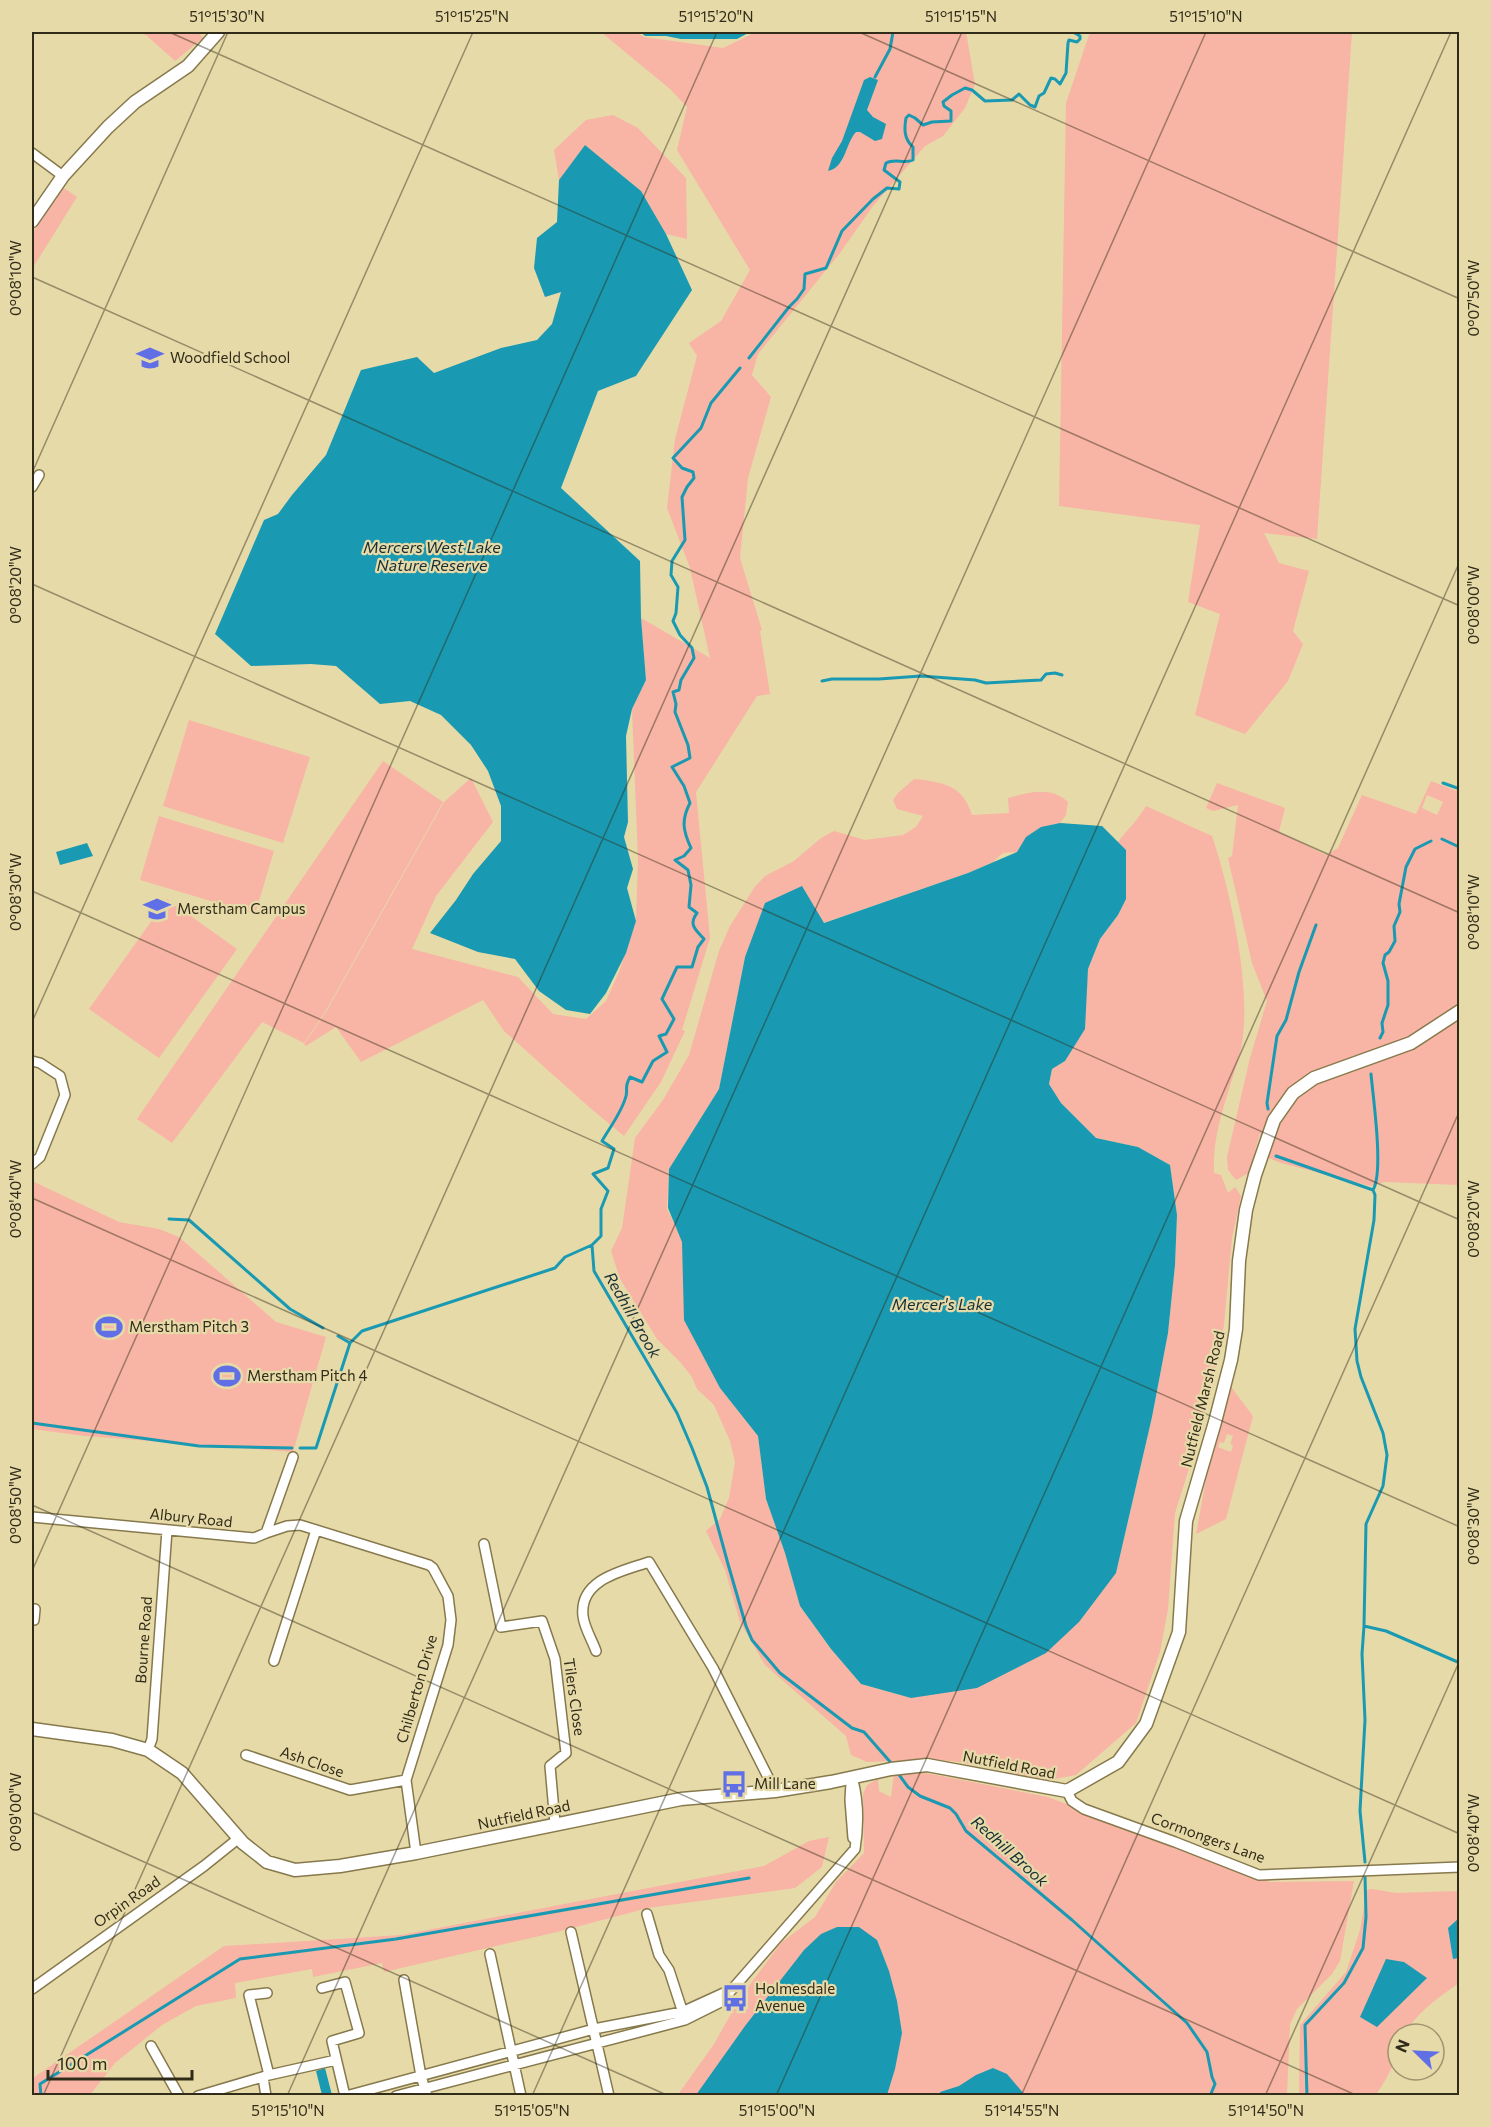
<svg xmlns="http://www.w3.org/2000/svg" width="1491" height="2127" viewBox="0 0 1491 2127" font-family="Commissioner,sans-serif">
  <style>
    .green { fill: #f8b4a4; fill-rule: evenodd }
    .water { fill: #199ab2 }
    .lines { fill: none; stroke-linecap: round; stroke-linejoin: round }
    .stream { stroke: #199ab2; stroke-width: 3 }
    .minor-casing { stroke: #86794c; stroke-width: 12 }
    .tertiary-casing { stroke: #86794c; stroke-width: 15 }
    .minor { stroke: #fff; stroke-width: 9 }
    .tertiary { stroke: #fff; stroke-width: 12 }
    .ticks { fill: none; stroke: #312c19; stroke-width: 1.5; stroke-opacity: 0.45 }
    .labels { text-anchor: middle; stroke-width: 4.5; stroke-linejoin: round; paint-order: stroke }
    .poi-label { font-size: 15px; fill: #312c19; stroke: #e7daa9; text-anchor: start }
    .street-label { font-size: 15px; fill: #312c19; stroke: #e7daa9 }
    .water-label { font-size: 16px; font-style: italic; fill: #162f35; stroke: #e7daa9 }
    .neatline { fill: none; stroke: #312c19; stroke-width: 2 }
    .ticks-label { font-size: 15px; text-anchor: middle; fill: #312c19 }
  </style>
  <rect width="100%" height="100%" fill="#e7daa9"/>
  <!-- green -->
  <path class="green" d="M135,32H198L203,38L175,61L146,35Z
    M601,32H636L644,37L723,48L756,32H966L975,84L965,108L943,136L925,146L873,206L840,253L758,354L752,375L771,397L748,478L740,558L762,630L760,631L770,694L757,696L696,792L710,938L682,1030L685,1031L661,1082L624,1136L589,1107L504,1031L483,1000L361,1062L336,1027L306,1046L304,1044L326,1012L444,802L471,778L493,822L436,896L412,949L518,977L553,1014L586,1019L606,1001L619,972L636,921L638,860L632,709L646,680L641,618L710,658L690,568L667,508L675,439L697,356L689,343L721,321L750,270L677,150L687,107L670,89Z
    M1090,32H1352L1317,539L1264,533L1279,563L1309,571L1293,631L1303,644L1288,681L1245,734L1195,715L1220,614L1188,602L1200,525L1059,506L1066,103Z
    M613,115L638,128L686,178L687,239L666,234L641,191L585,145L559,180L554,150L586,120Z
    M62,187L77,197L32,269V234Z
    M189,720L310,757L283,843L163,806Z
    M383,761L443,802L325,1012L304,1043L262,1022L172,1143L137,1119Z
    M914,779C943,782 963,785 972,815L1009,813L1008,798C1028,792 1052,786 1068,802L1066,815L1060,823C1037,828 1029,832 1017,852L1003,853L993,862L968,873L823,923L745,957L719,1089L669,1169L667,1209L683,1242L684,1282L720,1388L758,1436L766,1499L785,1553L800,1606L831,1649L861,1684L911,1698L1116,1573L1152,1417L1168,1333L1175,1265L1177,1215L1170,1165L1138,1147L1096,1138L1061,1103L1049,1084L1052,1069L1065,1061L1085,995L1088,969L1100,939L1118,915L1126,850L1118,842C1127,830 1138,820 1146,806L1212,836C1231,892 1254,997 1240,1053C1229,1093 1212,1131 1214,1173L1221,1175L1228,1193L1235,1187L1241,1196L1232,1238L1224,1325L1214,1375L1204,1421L1175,1513L1168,1609L1160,1652L1136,1723L1076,1775L1044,1781L1001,1770L952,1761L923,1760L867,1762L851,1755L846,1736L765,1665L740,1622L725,1570L706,1531L720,1519L729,1498L735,1462L730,1441L714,1405L697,1389L692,1377L681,1363L657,1339L620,1279L611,1251L622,1228L635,1138L663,1100L689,1055L719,951L730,926L754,888L765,876L794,861L821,838L834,831L865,840L903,835L916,827L923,816L897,809L893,800L898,793Z
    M1431,781L1459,792V1185L1385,1182L1370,1186L1281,1163L1261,1155L1260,1133L1249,1173L1236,1180L1228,1170L1227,1157L1250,1058L1267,1001L1252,963L1228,858L1232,856L1238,805L1213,811L1206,808L1217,783L1285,808L1279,832L1326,855L1338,848L1362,795L1416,814ZM1427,795L1443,802L1437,815L1422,808Z
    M159,816L274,851L255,914L140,880Z
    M167,899L237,949L159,1058L89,1009Z
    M32,1181L119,1222L159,1229L179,1237L276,1322L326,1337L293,1452L85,1436L32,1429Z
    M1231,1387L1253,1416L1226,1519L1196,1534L1208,1468ZM1227,1434L1233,1436L1230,1444L1233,1445L1231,1452L1218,1447L1220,1442L1224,1443Z
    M926,1773L1048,1797L1270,1882L1354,1881L1340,1961L1332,1974L1297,2009L1290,2024L1287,2095L677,2096L714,2044L740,1998L781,1943L815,1917L836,1882L864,1853L863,1794L867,1785L878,1779L879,1791L891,1797L894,1774Z
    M829,1837L822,1867L795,1888L648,1908L557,1932L384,1972L382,1963L313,1977L312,1969L235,1983L236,1998L196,2006L162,2025L115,2063L90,2095L33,2096V2078L224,1946L401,1935L764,1866L809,1841Z
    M1372,1889L1396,1893L1459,1891V1983C1438,1998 1418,2011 1405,2034H1398C1398,2061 1390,2073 1376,2095L1299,2096L1300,2025L1346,1972L1360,1930L1367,1890Z"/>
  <!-- water -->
  <path class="water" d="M640,32H750L737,39H681L666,36H645Z
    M870,77L878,80L867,110L873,117L886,124L882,139L875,141L860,132H856C845,144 846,167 828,171L832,158L842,141L864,80Z
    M585,145L641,191L666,234L692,290L636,376L598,391L561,488L640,561L641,618L646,680L632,709L626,736L628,822L624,837L633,869L627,888L636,921L626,953L606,993L590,1014L566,1010L539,991L515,959L478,952L430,933L456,900L473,874L501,841V806L488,771L471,745L441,715L410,701L380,704L336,666L311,664L251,666L215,634L264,520L278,514L292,495L326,455L361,370L417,357L434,373L501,348L537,340L552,324L561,292L545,297L534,268L537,238L557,222L559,180Z
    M1060,823L1102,826L1126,850V899L1118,915L1100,939L1088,969L1085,1029L1065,1061L1052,1069L1049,1084L1061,1103L1096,1138L1138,1147L1170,1165L1177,1215L1175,1265L1168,1333L1152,1417L1116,1573L1079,1622L1046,1653L977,1688L911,1698L861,1684L831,1649L800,1606L785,1553L766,1499L758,1436L720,1388L684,1320L682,1242L668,1208L669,1169L719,1089L745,957L765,903L802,886L824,923L968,873L1017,852L1026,837L1041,827Z
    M87,843L93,856L60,865L56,852Z
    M1459,1918V1958L1453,1959L1448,1928Z
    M837,1927H859L877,1940L889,1971L897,2001L902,2033L895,2069L887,2095H696L745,2026L804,1950L821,1934Z
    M1386,1959L1404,1962L1427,1978L1377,2027L1360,2017Z
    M325,2068L332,2095H322L316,2071Z
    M993,2068L1007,2074L1024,2094L1040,2095H941L940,2092L959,2086L976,2075Z"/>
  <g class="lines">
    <!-- stream -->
    <path class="stream" d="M875,77L890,49L893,32
      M749,358L789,307L797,299L804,289L805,274L826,268L842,231L873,199L887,188L899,189L900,182L884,170L886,163C895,158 904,164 913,160V147C904,139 904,129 906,118L909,115L915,118L923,125L932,122L951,121V111L944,106L943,102L952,95L965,88L972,90L985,101L1012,100L1019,94L1030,105L1035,107L1039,96L1044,93L1051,78L1055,79L1060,84L1066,73L1068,43L1069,40L1077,42L1080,39V36L1073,32
      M822,681L832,679H879L921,676L975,680L986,683L1041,680L1046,674L1055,673L1062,675
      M1443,783L1460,789
      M1442,839L1457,846
      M1459,841H1460
      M1380,1038L1383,1032L1382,1023L1388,1005V981L1383,963L1385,955L1389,952L1395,941L1394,926L1400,912L1399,904L1406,867L1415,849L1431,841
      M1268,1109L1267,1103L1277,1036L1286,1020L1299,972L1316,925
      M1276,1156L1373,1190
      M169,1219L189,1220L290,1309L323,1328
      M592,1245L594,1271L677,1413L692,1448L707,1487L728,1564L746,1626L752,1640L780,1673L852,1728L864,1732L892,1764
      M338,1336L350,1343
      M32,1423L199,1446L292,1448
      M300,1448H316L350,1343L362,1331L555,1268L565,1257L592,1245L601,1236V1209L608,1191L593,1174L608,1168L614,1149L602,1141C610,1127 622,1112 626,1096C628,1087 624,1088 630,1077L642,1082L653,1061L667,1052L659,1036L666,1034L674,1019L662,999L677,967H692L698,947L704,939C696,930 688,925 697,913L689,907L691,885L688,870L675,860L684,856L691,848C683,831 681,820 690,803L684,786L672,767L690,758L688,745L675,712L676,704L673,692L679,690L681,680L694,658L692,648L680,635L673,621L676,613L678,587L671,575L672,561L685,540L682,497L687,487L694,478L693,472L682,468L673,458L701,428L711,403L740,368
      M1364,1626L1386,1631L1460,1663
      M897,1772L908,1787L920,1796L950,1808L956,1814L966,1831L1072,1920L1187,2023L1207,2052L1212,2077L1215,2084L1210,2096
      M1365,1862L1360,1811L1365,1720L1362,1654L1364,1626L1366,1524L1383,1486L1387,1455L1383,1433L1361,1377L1357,1361L1355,1329L1374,1220L1375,1195L1373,1190C1384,1172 1373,1097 1371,1074
      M41,2096L40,2084L240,1959L396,1939L749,1878
      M1307,2096L1305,2025L1344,1983L1363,1948L1366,1917L1365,1875"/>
    <defs>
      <path id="minor" d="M32,153L63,176
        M32,487L39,475
        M32,1061L40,1063L60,1076L65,1095L40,1157L32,1164
        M32,1517L254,1538L266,1533L293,1457
        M266,1533L287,1526L300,1525L429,1565L433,1568L448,1596L451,1620L448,1645L406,1780L416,1853
        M484,1544L501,1627L542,1621L555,1659L566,1753L550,1766L555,1823
        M32,1620H34L35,1609
        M596,1651C592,1640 584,1627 583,1616C579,1579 623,1571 649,1562L713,1668L775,1791
        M274,1661L316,1530
        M148,1750L152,1739L167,1530
        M246,1755L350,1790L406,1780
        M851,1783L850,1800L853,1838
        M1067,1791L1072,1801L1084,1809L1175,1842L1259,1875L1460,1867
        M647,1914L659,1955L669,1970L684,2016
        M571,1932L609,2096
        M490,1954L521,2096
        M404,1980L421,2076L427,2096
        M322,1988L345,1982L359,2033L332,2041L345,2096
        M32,1989L204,1866L239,1838
        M267,1993L249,1995L269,2075L336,2060
        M151,2046L179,2096
        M263,2077L266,2096
        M198,2096L269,2075
        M346,2096L594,2029L682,2012L728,1991
        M396,2096L685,2020L721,2002L855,1849C859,1824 859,1801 852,1777"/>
      <path id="tertiary" d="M32,221L63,176L108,127L135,102L188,66L218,32
        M32,1729L112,1740L148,1750L182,1773L243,1843L267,1862L295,1870L340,1866L416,1853L681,1799L775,1791L831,1782L891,1769L927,1765L1067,1791L1118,1762L1146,1724L1179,1632L1186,1521L1215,1422L1231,1360L1236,1329L1239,1261L1246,1210L1255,1175L1274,1120L1293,1093L1314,1078L1411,1043L1460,1011"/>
    </defs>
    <!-- minor casing -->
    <use href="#minor" class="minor-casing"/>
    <!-- tertiary casing -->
    <use href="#tertiary" class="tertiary-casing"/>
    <!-- minor -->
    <use href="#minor" class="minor"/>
    <!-- tertiary -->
    <use href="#tertiary" class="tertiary"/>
  </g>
  <!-- ticks -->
  <path class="ticks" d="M169,32L1460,606M859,32L1460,299M32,277L1460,913M32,473L228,32M32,584L1460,1220M32,891L1460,1527M32,1022L473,32M32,1198L1460,1834M32,1505L1358,2096M32,1571L717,32M32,1812L669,2096M43,2096L962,32M287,2096L1206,32M532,2096L1451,32M776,2096L1460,561M1021,2096L1460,1110M1265,2096L1460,1660"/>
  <!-- icons -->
  <defs>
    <symbol id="school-bare" viewBox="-9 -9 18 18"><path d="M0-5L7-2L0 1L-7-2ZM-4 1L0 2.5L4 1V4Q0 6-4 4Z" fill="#606fe6" stroke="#e7daa9" stroke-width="2.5" paint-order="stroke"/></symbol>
    <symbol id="stadium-bare" viewBox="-9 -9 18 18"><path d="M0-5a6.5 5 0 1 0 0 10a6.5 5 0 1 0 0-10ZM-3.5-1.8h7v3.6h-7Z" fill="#606fe6" stroke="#e7daa9" stroke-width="2.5" paint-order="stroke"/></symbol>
    <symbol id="bus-bare" viewBox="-9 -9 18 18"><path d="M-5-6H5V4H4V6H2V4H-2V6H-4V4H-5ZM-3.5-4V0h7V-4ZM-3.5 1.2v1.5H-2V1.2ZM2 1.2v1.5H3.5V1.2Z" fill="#606fe6" stroke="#e7daa9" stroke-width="2.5" paint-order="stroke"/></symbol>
  </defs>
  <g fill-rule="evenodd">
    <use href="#school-bare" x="131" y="339" width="38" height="38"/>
    <use href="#school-bare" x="138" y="890" width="38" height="38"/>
    <use href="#stadium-bare" x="90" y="1308" width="38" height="38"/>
    <use href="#stadium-bare" x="208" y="1357" width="38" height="38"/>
    <use href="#bus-bare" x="715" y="1765" width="38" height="38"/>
    <use href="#bus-bare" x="716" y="1979" width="38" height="38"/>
  </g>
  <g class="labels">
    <!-- poi labels -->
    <g class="poi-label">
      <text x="170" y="363">Woodfield School</text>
      <text x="177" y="914">Merstham Campus</text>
      <text x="129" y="1332">Merstham Pitch 3</text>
      <text x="247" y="1381">Merstham Pitch 4</text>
      <text x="754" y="1789">Mill Lane</text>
      <text x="755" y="1994">Holmesdale<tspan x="755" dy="17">Avenue</tspan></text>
    </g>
    <!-- street labels -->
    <g class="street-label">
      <text transform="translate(1203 1399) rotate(-76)" y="5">Nutfield Marsh Road</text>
      <text transform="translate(191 1518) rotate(6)" y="5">Albury Road</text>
      <text transform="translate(144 1640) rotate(-86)" y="5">Bourne Road</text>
      <text transform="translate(417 1689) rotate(-74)" y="5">Chilberton Drive</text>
      <text transform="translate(574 1697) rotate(82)" y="5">Tilers Close</text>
      <text transform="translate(312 1762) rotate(19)" y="5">Ash Close</text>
      <text transform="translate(1009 1765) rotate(11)" y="5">Nutfield Road</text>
      <text transform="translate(524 1815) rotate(-12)" y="5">Nutfield Road</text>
      <text transform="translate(1208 1838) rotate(20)" y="5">Cormongers Lane</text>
      <text transform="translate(127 1902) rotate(-35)" y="5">Orpin Road</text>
    </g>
    <!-- water labels -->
    <g class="water-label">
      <text x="432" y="553">Mercers West Lake<tspan x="432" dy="18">Nature Reserve</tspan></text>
      <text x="942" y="1310">Mercer's Lake</text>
      <text transform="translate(633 1315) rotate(60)" y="6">Redhill Brook</text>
      <text transform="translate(1010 1851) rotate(42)" y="6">Redhill Brook</text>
    </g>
  </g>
  <!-- border -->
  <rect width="1491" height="2127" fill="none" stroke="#e7daa9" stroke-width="66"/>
  <!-- north arrow -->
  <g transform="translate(1416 2052) rotate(294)"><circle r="28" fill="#e7daa9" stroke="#9e946f" stroke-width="1.5"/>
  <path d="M0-4.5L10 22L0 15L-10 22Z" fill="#606fe6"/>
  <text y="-9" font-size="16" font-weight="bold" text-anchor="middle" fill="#312c19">N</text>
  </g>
  <!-- scale -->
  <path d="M48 2070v9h144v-9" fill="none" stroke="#312c19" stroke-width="3"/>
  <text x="57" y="2070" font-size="18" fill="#312c19" stroke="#e7daa9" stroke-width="4.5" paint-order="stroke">100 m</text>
  <rect x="33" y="33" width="1425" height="2061" class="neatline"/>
  <g class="ticks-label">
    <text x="227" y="22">51°15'30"N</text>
    <text x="472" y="22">51°15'25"N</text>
    <text x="716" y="22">51°15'20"N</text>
    <text x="961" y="22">51°15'15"N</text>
    <text x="1206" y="22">51°15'10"N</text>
    <text transform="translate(16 278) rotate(-90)" y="5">0°08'10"W</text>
    <text transform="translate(1474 298) rotate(-90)" y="5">0°07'50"W</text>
    <text transform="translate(16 585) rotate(-90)" y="5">0°08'20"W</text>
    <text transform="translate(1474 605) rotate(-90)" y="5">0°08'00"W</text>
    <text transform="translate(16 892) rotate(-90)" y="5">0°08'30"W</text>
    <text transform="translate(1474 912) rotate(-90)" y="5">0°08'10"W</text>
    <text transform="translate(16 1199) rotate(-90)" y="5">0°08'40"W</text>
    <text transform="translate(1474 1219) rotate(-90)" y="5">0°08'20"W</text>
    <text transform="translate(16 1505) rotate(-90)" y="5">0°08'50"W</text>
    <text transform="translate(1474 1526) rotate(-90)" y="5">0°08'30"W</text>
    <text transform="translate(16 1812) rotate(-90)" y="5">0°09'00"W</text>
    <text transform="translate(1474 1833) rotate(-90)" y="5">0°08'40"W</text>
    <text x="288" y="2116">51°15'10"N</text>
    <text x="532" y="2116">51°15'05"N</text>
    <text x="777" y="2116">51°15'00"N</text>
    <text x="1022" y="2116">51°14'55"N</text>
    <text x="1266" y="2116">51°14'50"N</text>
  </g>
</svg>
